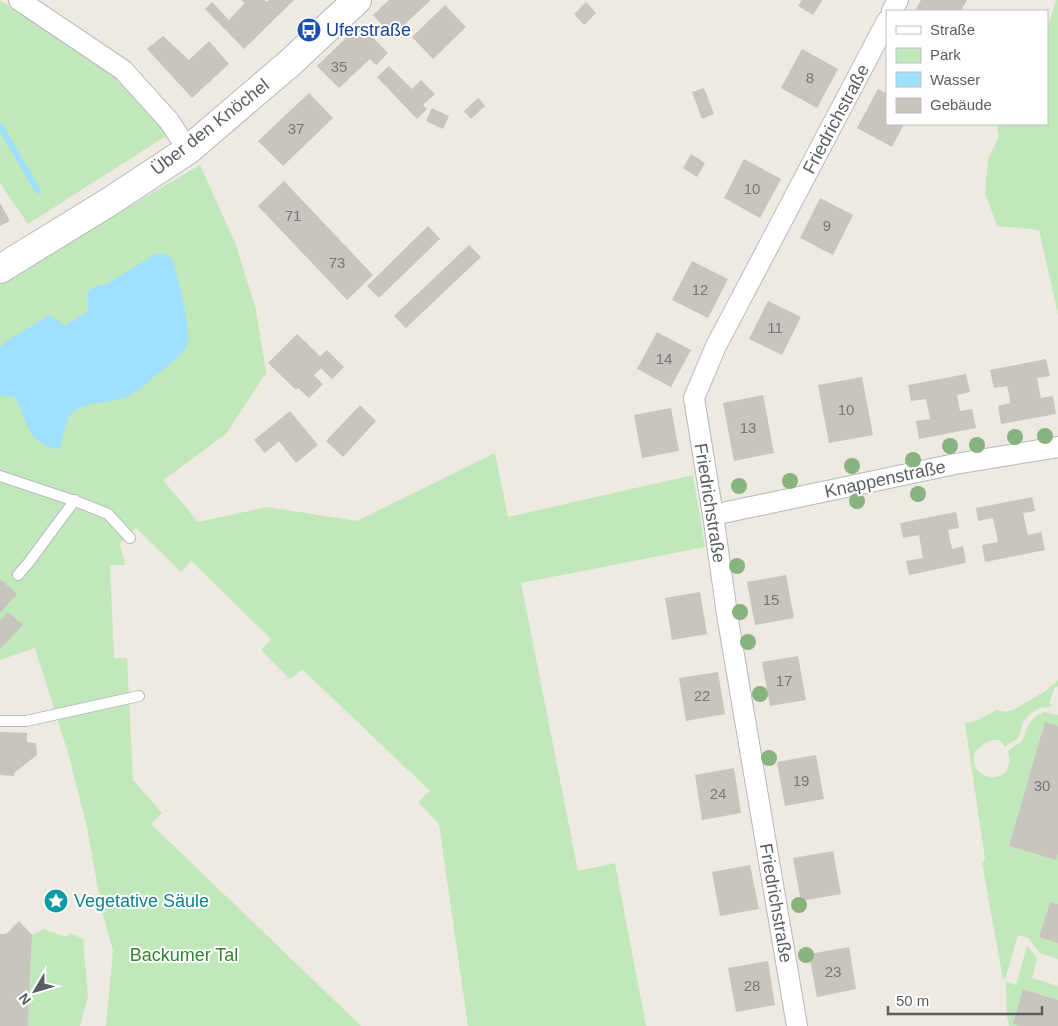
<svg xmlns="http://www.w3.org/2000/svg" width="1058" height="1026" viewBox="0 0 1058 1026" font-family="Helvetica,sans-serif">
  <style>
    .green { fill: #c0e8bb }
    .water { fill: #a0e0ff }
    .lines { fill: none; stroke-linecap: round; stroke-linejoin: round }
    .stream { stroke: #a0e0ff; stroke-width: 6 }
    .building { fill: #c8c4be }
    .service-casing { stroke: #b4b8bd; stroke-width: 12 }
    .minor-casing { stroke: #b4b8bd; stroke-width: 22 }
    .secondary-casing { stroke: #b3b8bd; stroke-width: 30 }
    .service { stroke: #fff; stroke-width: 10 }
    .minor { stroke: #fff; stroke-width: 20 }
    .secondary { stroke: #fff; stroke-width: 28 }
    .tree { fill: #88b37f }
    .labels { text-anchor: middle; stroke-width: 4; stroke-linejoin: round; paint-order: stroke }
    .number-label { font-size: 15px; fill: #75787a }
    .transit-label { font-size: 18px; fill: #164399; stroke: #fff; text-anchor: start }
    .street-label { font-size: 18px; fill: #595f63; stroke: #fff }
    .culture-label { font-size: 18px; fill: #0d838f; stroke: #fff; text-anchor: start }
    .park-label { font-size: 18px; fill: #34862e; stroke: #fff }
  </style>
  <rect width="100%" height="100%" fill="#eee9e1"/>
  <!-- green -->
  <path class="green" d="M0,0L34,23L86,54L128,85L166,130V136L28,224L0,183Z
    M1056,0H1058V314L1039,230L997,226L985,193L988,160L999,136L997,124H1047V30Z
    M200,165L236,245L256,310L266,373L226,434L163,480L198,522L267,507L357,521L495,453L508,517L693,475L705,547L521,583L578,871L615,863L646,1026H468L439,824L418,802L430,791L302,669L290,679L261,650L271,639L191,561L181,572L136,528L120,543L125,565H110L114,658H127L133,780L162,813L151,824L361,1026H106L113,951L102,911L87,827L69,756L35,648L0,660V283Z
    M1058,680V687L1055,686L1049,703L1052,705L1051,707L1040,708L1030,714L1023,722L1019,737L1005,747L1000,740C991,739 985,743 979,748C974,752 973,756 974,762C976,783 1018,784 1008,751L1022,741L1028,726L1036,716L1044,712L1058,715V726L1045,723L1009,846L1056,860L1058,854V904L1050,902L1039,937L1058,943V959L1040,953L1028,938L1018,935L1005,979H1003L982,863L985,859L965,723L976,721L996,710L1006,712L1013,710L1047,690Z
    M45,928L48,931L67,937L70,933L83,939L88,996L80,1026H28L32,935Z
    M1027,946L1037,958L1032,978L1058,986V1000L1024,989L1014,1024L1021,1026H1009L1007,1016L1006,982L1016,985Z"/>
  <!-- water -->
  <path class="water" d="M156,254H164L172,259C177,275 193,332 187,345C181,358 167,366 157,374C147,383 137,394 123,398C105,404 82,401 69,416C67,419 62,442 60,449C27,445 28,422 15,397L0,395V348L4,343L49,315L65,325L88,312L87,292L100,284L103,286Z"/>
  <g class="lines">
    <!-- stream -->
    <path class="stream" d="M0,126L38,191"/>
  </g>
  <!-- building -->
  <path class="building" d="M241,0H264L267,2L269,0H294L244,49L205,9L212,2L229,20L245,3Z
    M389,0H431L392,36L373,15Z
    M802,0H821L822,1L813,15L798,6Z
    M921,0H967L961,11H915Z
    M586,2L596,13L584,25L574,14Z
    M445,5L466,27L433,59L412,37Z
    M360,24L388,53L376,65L370,59L339,88L317,66Z
    M163,36L189,60L209,41L229,64L192,98L147,49Z
    M802,49L838,69L817,108L781,88Z
    M389,66L412,89L421,80L435,94L423,105L427,109L417,119L377,77Z
    M704,88L714,114L702,119L692,92Z
    M878,89L887,94V124H904L892,147L857,128Z
    M309,93L333,118L283,166L258,141Z
    M478,98L485,106L471,119L464,111Z
    M432,108L449,116L443,129L426,121Z
    M691,154L705,163L697,177L683,168Z
    M744,159L781,179L760,218L724,198Z
    M284,181L373,275L347,300L258,206Z
    M820,198L853,215L833,255L800,238Z
    M0,203L10,221L0,226Z
    M428,226L440,239L379,298L367,286Z
    M469,245L481,257L406,328L394,316Z
    M692,261L728,279L708,318L672,300Z
    M768,301L801,317L782,355L749,339Z
    M657,332L691,350L671,387L637,369Z
    M297,334L320,356L327,350L344,367L332,379L321,368L314,375L323,384L309,398L298,388L296,390L268,363Z
    M1046,359L1050,376L1037,378L1041,398L1053,396L1056,414L1001,424L998,406L1010,403L1009,394L1007,386L994,388L990,370Z
    M966,374L970,392L957,395L960,411L972,409L976,428L919,439L916,421L930,419L926,399L911,401L908,385Z
    M862,377L873,435L829,443L818,385Z
    M763,395L774,453L734,461L723,403Z
    M360,405L376,421L343,457L326,441Z
    M671,408L679,451L642,458L634,415Z
    M290,411L318,445L296,463L279,441L265,453L254,440Z
    M1032,497L1035,511L1023,513L1028,535L1041,532L1045,550L985,562L982,545L998,542L993,518L978,521L976,508Z
    M956,512L959,528L948,530L950,540L952,549L963,546L966,563L909,575L906,561L923,558L919,535L903,538L900,523Z
    M786,575L794,618L755,625L747,582Z
    M0,579L17,594L0,613Z
    M700,592L707,634L672,640L665,598Z
    M8,612L23,625L0,649V621Z
    M798,656L806,700L770,706L762,662Z
    M718,672L725,714L686,721L679,678Z
    M1045,722L1058,726V854L1056,860L1009,846Z
    M0,732L27,733V742L36,743L37,755L15,772L14,776L0,775Z
    M816,755L824,799L785,806L777,762Z
    M734,768L741,813L702,820L695,775Z
    M833,851L841,894L801,901L793,858Z
    M750,865L759,909L720,916L712,872Z
    M1050,902L1058,904V943L1039,937Z
    M19,921L32,935L28,1026H0V934H6Z
    M849,947L856,989L817,997L809,954Z
    M768,961L775,1005L736,1012L728,968Z
    M1023,989L1058,1000V1026H1021L1013,1024Z"/>
  <g class="lines">
    <defs>
      <path id="service" d="M0,476L78,502L108,514L130,538
        M18,575L29,562L75,500
        M0,721H26L139,696"/>
      <path id="minor" d="M19,0L123,70L169,121L188,150
        M892,11L898,0
        M713,515L955,464L1058,447
        M797,1026L727,614L713,515L694,398L716,346L887,21"/>
      <path id="secondary" d="M0,269L109,202L188,150L291,62L357,0"/>
    </defs>
    <!-- service casing -->
    <use href="#service" class="service-casing"/>
    <!-- minor casing -->
    <use href="#minor" class="minor-casing"/>
    <!-- secondary casing -->
    <use href="#secondary" class="secondary-casing"/>
    <!-- service -->
    <use href="#service" class="service"/>
    <!-- minor -->
    <use href="#minor" class="minor"/>
    <!-- secondary -->
    <use href="#secondary" class="secondary"/>
  </g>
  <!-- trees -->
  <g class="tree">
    <circle cx="1045" cy="436" r="8"/>
    <circle cx="1015" cy="437" r="8"/>
    <circle cx="977" cy="445" r="8"/>
    <circle cx="950" cy="446" r="8"/>
    <circle cx="913" cy="460" r="8"/>
    <circle cx="852" cy="466" r="8"/>
    <circle cx="790" cy="481" r="8"/>
    <circle cx="739" cy="486" r="8"/>
    <circle cx="918" cy="494" r="8"/>
    <circle cx="857" cy="501" r="8"/>
    <circle cx="737" cy="566" r="8"/>
    <circle cx="740" cy="612" r="8"/>
    <circle cx="748" cy="642" r="8"/>
    <circle cx="760" cy="694" r="8"/>
    <circle cx="769" cy="758" r="8"/>
    <circle cx="799" cy="905" r="8"/>
    <circle cx="806" cy="955" r="8"/>
  </g>
  <!-- icons -->
  <defs>
    <symbol id="bus-disc" viewBox="-11 -11 22 22"><circle r="9.5" fill="#1a4fb4" stroke="#fff"/><path d="M-5-6H5V4H4V6H2V4H-2V6H-4V4H-5ZM-3.5-4V0h7V-4ZM-3.5 1.2v1.5H-2V1.2ZM2 1.2v1.5H3.5V1.2Z" fill="#fff"/></symbol>
    <symbol id="sight-disc" viewBox="-11 -11 22 22"><circle r="9.5" fill="#0f9aa8" stroke="#fff"/><path d="M0-6L1.8-2.2L6-1.7L2.9 1.2L3.7 5.4L0 3.3L-3.7 5.4L-2.9 1.2L-6-1.7L-1.8-2.2Z" fill="#fff"/></symbol>
  </defs>
  <g fill-rule="evenodd">
    <use href="#bus-disc" x="295" y="16" width="28" height="28"/>
    <use href="#sight-disc" x="42" y="887" width="28" height="28"/>
  </g>
  <g class="labels">
    <!-- number labels -->
    <g class="number-label">
      <text x="339" y="72">35</text>
      <text x="810" y="83">8</text>
      <text x="296" y="134">37</text>
      <text x="752" y="194">10</text>
      <text x="293" y="221">71</text>
      <text x="827" y="231">9</text>
      <text x="337" y="268">73</text>
      <text x="700" y="295">12</text>
      <text x="775" y="333">11</text>
      <text x="664" y="364">14</text>
      <text x="846" y="415">10</text>
      <text x="748" y="433">13</text>
      <text x="771" y="605">15</text>
      <text x="784" y="686">17</text>
      <text x="702" y="701">22</text>
      <text x="801" y="786">19</text>
      <text x="1042" y="791">30</text>
      <text x="718" y="799">24</text>
      <text x="833" y="977">23</text>
      <text x="752" y="991">28</text>
    </g>
    <!-- transit labels -->
    <g class="transit-label">
      <text x="326" y="36">Uferstraße</text>
    </g>
    <!-- street labels -->
    <g class="street-label">
      <text transform="translate(836 119) rotate(-62)" y="6">Friedrichstraße</text>
      <text transform="translate(210 127) rotate(-38)" y="6">Über den Knöchel</text>
      <text transform="translate(885 479) rotate(-12)" y="6">Knappenstraße</text>
      <text transform="translate(710 503) rotate(81)" y="6">Friedrichstraße</text>
      <text transform="translate(776 903) rotate(80)" y="6">Friedrichstraße</text>
    </g>
    <!-- culture labels -->
    <g class="culture-label">
      <text x="74" y="907">Vegetative Säule</text>
    </g>
    <!-- park labels -->
    <g class="park-label">
      <text x="184" y="961">Backumer Tal</text>
    </g>
  </g>
  <!-- legend -->
  <rect x="886" y="10" width="162" height="115" fill="#ffffff" stroke="#bdbfc1"/>
  <rect x="896" y="26" width="25" height="8" fill="#ffffff" stroke="#bdbfc1"/>
  <text x="930" y="35" font-size="15" fill="#595f63">Straße</text>
  <rect x="896" y="48" width="25" height="15" fill="#c0e8bb" stroke="#bdbfc1"/>
  <text x="930" y="60" font-size="15" fill="#595f63">Park</text>
  <rect x="896" y="72" width="25" height="15" fill="#a0e0ff" stroke="#bdbfc1"/>
  <text x="930" y="85" font-size="15" fill="#595f63">Wasser</text>
  <rect x="896" y="98" width="25" height="15" fill="#c8c4be" stroke="#bdbfc1"/>
  <text x="930" y="110" font-size="15" fill="#595f63">Gebäude</text>
  <!-- north arrow -->
  <g transform="translate(35 991) rotate(232)" stroke="#ffffff" stroke-width="4" paint-order="stroke">
  <path d="M0-4L9 19L0 12L-9 19Z" fill="#595f63"/>
  <text y="-8" font-size="14" font-weight="bold" text-anchor="middle" fill="#595f63">N</text>
  </g>
  <!-- scale -->
  <path d="M888 1006v8h154v-8" fill="none" stroke="#595f63" stroke-width="2.5"/>
  <text x="896" y="1006" font-size="15" fill="#595f63" stroke="#ffffff" stroke-width="4" paint-order="stroke">50 m</text>
</svg>
